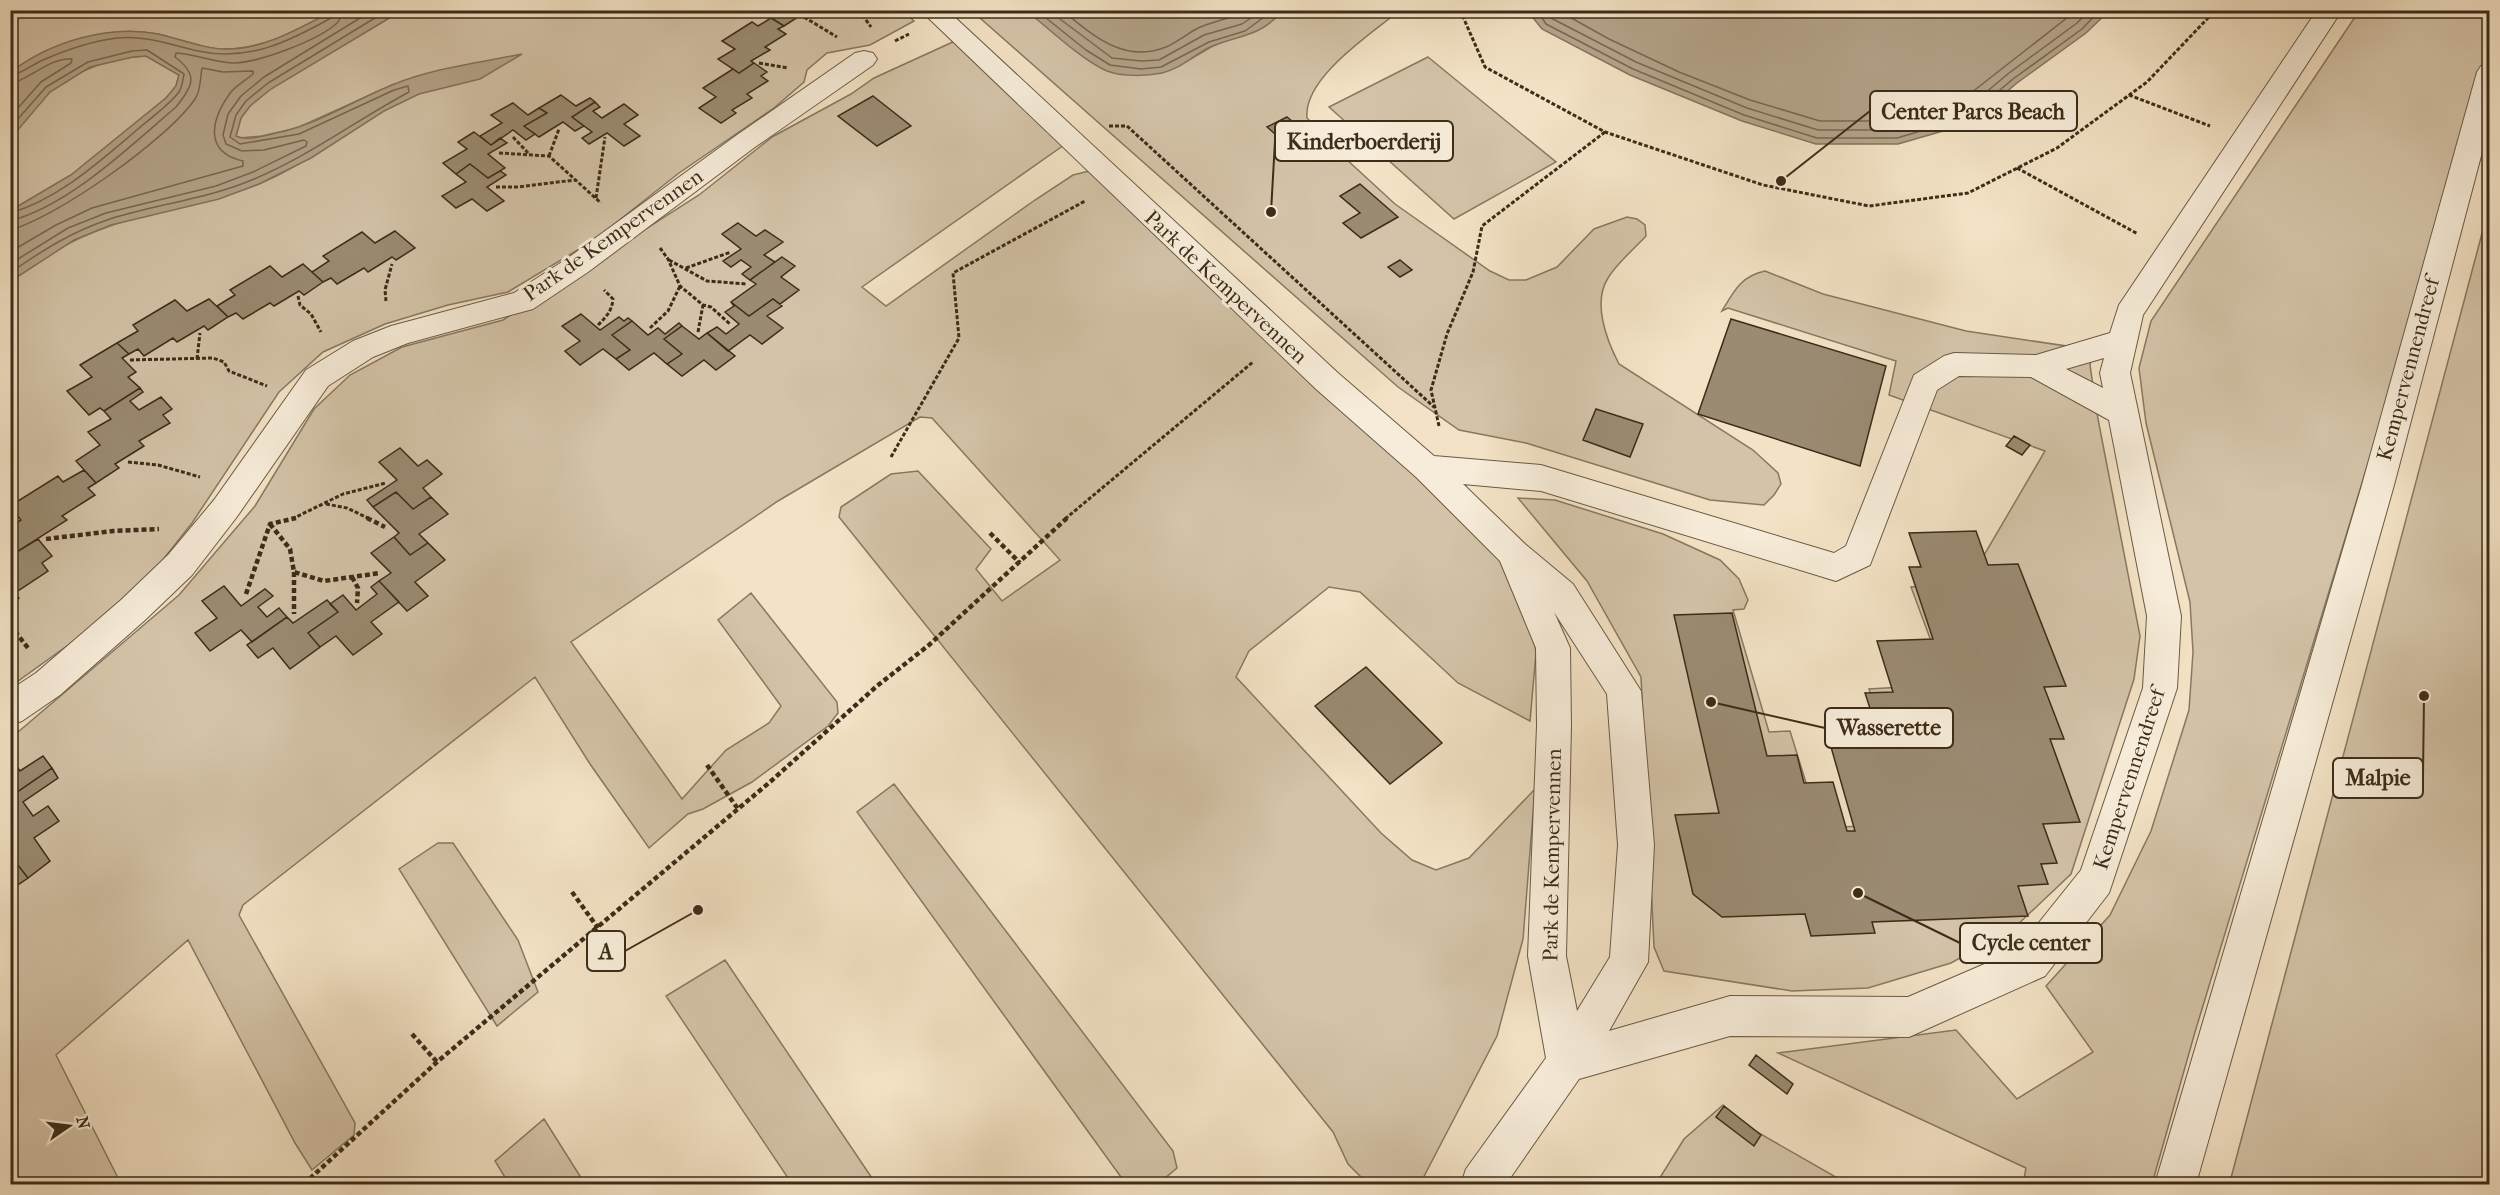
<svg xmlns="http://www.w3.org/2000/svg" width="2500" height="1195" viewBox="0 0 2500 1195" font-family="'IM FELL French Canon',serif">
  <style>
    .green { fill: #d4c3a8; stroke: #887860; stroke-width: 1.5 }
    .water { fill: #b5a48b; stroke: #85745d; stroke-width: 1.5 }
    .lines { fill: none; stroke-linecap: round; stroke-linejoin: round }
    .shore { stroke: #786852; stroke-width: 1.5 }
    .building { fill: #9b8b72; stroke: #3c2c19; stroke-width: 1.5 }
    .minor-casing { stroke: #6a5a44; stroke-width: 2 }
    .path-far1 { stroke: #3c2c19; stroke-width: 3; stroke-dasharray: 4 2; stroke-linecap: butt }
    .path { stroke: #3c2c19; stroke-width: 4.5; stroke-dasharray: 5 3; stroke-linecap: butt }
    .minor { fill: #f7ecd9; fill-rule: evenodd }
    .labels { text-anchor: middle; stroke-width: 6; stroke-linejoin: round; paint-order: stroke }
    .street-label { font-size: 21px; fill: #3c2c19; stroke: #f7ecd9 }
    .leader { fill: none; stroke: #3c2c19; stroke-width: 2 }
    .callout-dot { fill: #3c2c19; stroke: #f7ecd9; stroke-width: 2 }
    .callout { fill: #f7ecd9; stroke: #3c2c19; stroke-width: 2 }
    .callout-label { font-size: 22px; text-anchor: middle; font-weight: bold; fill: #3c2c19 }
  </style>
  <rect width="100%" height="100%" fill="#f3e2c5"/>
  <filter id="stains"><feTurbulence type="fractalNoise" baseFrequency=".00333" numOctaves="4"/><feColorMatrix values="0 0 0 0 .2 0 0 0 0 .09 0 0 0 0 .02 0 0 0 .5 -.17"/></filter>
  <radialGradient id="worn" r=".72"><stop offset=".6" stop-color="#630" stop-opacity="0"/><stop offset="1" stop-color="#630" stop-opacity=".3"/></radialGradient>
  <!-- green -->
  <path class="green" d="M903,10L914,21L870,45L827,53L807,70L804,82L774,108L679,173L594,240L508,292L448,305L385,324L323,352L279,392L192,523L131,600L11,686L10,281C40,258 74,238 110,226C158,209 211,203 259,184C305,165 342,134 385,110C425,88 477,72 520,55L441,70L392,85L297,128L262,136L239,138L236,136L241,118L250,106L271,88L401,11Z
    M11,11H333C299,28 266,49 226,49C204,49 180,39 158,34C109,25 50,42 11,72Z
    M972,11H1027L1108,71L1141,75L1177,67L1211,47L1276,18L1282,11H1399C1371,34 1303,78 1307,118L1345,158L1395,204L1490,271L1509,280H1526L1557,267L1594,229L1627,217L1637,219L1645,225L1646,236C1634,249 1617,263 1608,278C1592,303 1607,341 1619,364L1753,450L1778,473L1781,484L1774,495L1764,505L1710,500L1526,443L1459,430L1398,387Z
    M2359,11H2489V59L2441,212L2421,289L2195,1032L2152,1184H2023L2026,1168L1778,1053L1956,1030L2017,1099L2093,1052L2046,986L2110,915L2151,831L2189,710L2193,652L2190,602L2146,423L2139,368L2151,321Z
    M955,41L1064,145L862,287L886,306L1035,200L1073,175L1093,170L1446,499L1513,574L1530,606L1536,653L1530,721L1458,683L1360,592L1329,587L1249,651L1236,677L1381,833L1412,860L1436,870L1469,858L1535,789L1523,939L1497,1036L1420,1184H1368L1348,1164L1333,1132L839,517L841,507L891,474L918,471L991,549L976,569L1002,601L1060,560L932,418L920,417L778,501L571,642L682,799L726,750L769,723L781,706L718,620L751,593L837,702L838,713L828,726L752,782L703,809L688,814L649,848L590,764L535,677L243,905L239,915L355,1123L354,1135L312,1170L295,1143L188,940L56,1055L121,1184H11V738L179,595L255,506L314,409L350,375L402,347L503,320L699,195L772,137L851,94L874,78Z
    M146,56L179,75L176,86L166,98L71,175L20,205L11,208V138C23,123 36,103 51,91C77,70 112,57 146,56Z
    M1428,57L1556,162L1454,219L1329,107Z
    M2489,207V1184H2229L2231,1178Z
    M1765,271L1823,294L1966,331L2093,350L2090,365L2098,419L2140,636L2134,679L2071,874L2014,928L1951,963L1868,988L1792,991L1664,971L1654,947L1641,677L1587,581L1518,498L1555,500L1663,534L1720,560L1739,579L1748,600L1744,609L1733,610L1769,732L1790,731L1820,828L1862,826L1836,745L1887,741L1869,689L1903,687L1931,641L1911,587L1924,586L1917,567L1980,562L2045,451L1889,395L1896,361L1728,308L1722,311C1734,291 1741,276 1765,271Z
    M894,784L1173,1151L1177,1168L1158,1184H1126L857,812Z
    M438,843H453L518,940L538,992L497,1026L399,869Z
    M725,960L876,1184H792L666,996Z
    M1723,1105L1750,1128L1848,1184H1656L1684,1139Z
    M544,1119L585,1184H509L495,1161Z"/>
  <!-- water -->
  <path class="water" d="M333,11H401L271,89L250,106L241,118L236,136C248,142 269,134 281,132C320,123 355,100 392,85C433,68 478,63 522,54L480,79L419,94L384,111L311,158L259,184L219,199L111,225L74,240L11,281V208L20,205L71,175L166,98L176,86L179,75L146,56L133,57L90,67L50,92L11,138V72C50,42 109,24 158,34C180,39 204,49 226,49C266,49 299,28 333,11Z
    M1027,11H1282C1261,37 1238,35 1210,47C1194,55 1180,69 1162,73C1147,76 1122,77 1107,71C1083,61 1048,28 1027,11Z
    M1531,11V10L2109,11L2086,33L2017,83L1979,115L1943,131L1898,144H1816L1742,121L1630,75L1542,29L1533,18Z"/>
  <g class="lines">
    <!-- shore -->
    <path class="shore" d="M1036,10L1086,50L1110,65L1141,69L1161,67L1209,42L1245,31L1274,10
      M1048,10L1112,58L1141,61L1159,60L1204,35L1242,24L1263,10
      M1062,10C1092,35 1124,64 1166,47C1177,42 1187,34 1198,28C1214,21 1231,19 1246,10
      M1537,10L1546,24L1633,69L1744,115L1817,138H1897L1941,125L1976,110L2013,79L2082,29L2100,10
      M1545,10L1551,18L1636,62L1747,108L1818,130H1897L1938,118L1972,104L2009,73L2077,23L2090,10
      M1557,10L1609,39L1679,72L1750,100L1820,121H1896L1935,110L1967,96L2077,10
      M10,76C22,73 32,65 43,60C66,50 92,41 117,38C145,35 171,45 198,51C248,62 288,42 331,18L334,10
      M10,84C31,79 50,57 72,59L71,63L41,82L10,117
      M10,128L46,87L88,62L132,51L147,50L184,74C183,80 182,87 179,92C168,106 152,117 138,129C100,161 59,199 10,213
      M10,221C70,205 129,147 176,107C193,86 199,75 175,57L176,53C196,54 215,63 235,63C260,62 319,40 337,23C341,19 341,15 342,10
      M10,230C57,217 167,140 195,99C201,91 200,78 202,68L223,72L253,71V74C246,80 237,85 231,92C211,119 203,152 243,161V166L92,208L56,225L10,252
      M10,264L68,228L106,213L216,186L253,172L306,146L307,142L304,140L264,150L242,151L226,144L223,135L228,114L241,96L264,77L373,10
      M10,273C41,251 73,231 110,219C157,204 208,199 254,179C309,156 357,120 409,92L408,86L394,90L299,134L240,144L230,137L236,115L246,101L268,83L388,10"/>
  </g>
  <!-- building -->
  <path class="building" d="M765,10H800L794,14L798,17L784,26L762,12Z
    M771,18L784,26L778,29L786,34L765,47L770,50L751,61L754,63L739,73L718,59L735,49L722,41L752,22L758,26Z
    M754,63L767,72L761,76L768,81L747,94L752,98L732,110L736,113L721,123L699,108L716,97L703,88L733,69L739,73Z
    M561,95L576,106L590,98L595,102L572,117L584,126L575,131L563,122L539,137L524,126L547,113L539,108Z
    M873,96L911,126L877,146L838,116Z
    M595,102L600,107L593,111L602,118L624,104L638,115L624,124L640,136L624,146L607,133L589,144L582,138L592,132L572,117Z
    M513,103L528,115L539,108L547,113L524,126L535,134L526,140L513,130L491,145L480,136L502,123L491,115Z
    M1287,117L1304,131L1283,141L1267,127Z
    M474,132L491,145L500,138L507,143L488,154L505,168L488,178L470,164L456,174L443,163L467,149L458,142Z
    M470,164L488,178L500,171L506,175L487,187L504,201L487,211L472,199L456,208L442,196L466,182L456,174Z
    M1360,184L1398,217L1361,238L1343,223L1360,213L1340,196Z
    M738,223L756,236L765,230L783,242L764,255L775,262L750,280L742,274L751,267L741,260L731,267L723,261L741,249L722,234Z
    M395,231L415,248L396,260L392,257L368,272L364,268L337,284L331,278L323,282L312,272L329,261L323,256L362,232L375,243Z
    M782,257L795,266L781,277L799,290L780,304L773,299L749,316L731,302L756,284L750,280Z
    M1400,260L1412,270L1400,277L1388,267Z
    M303,264L323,282L304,295L299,291L274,306L270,303L243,319L236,313L228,317L217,306L235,295L230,290L270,266L282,277Z
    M209,299L228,317L208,330L204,326L177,342L173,338L144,356L138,349L129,354L117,343L138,331L133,325L175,300L187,311Z
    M773,299L782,306L767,316L783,328L762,344L750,335L728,351L707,333L717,327L726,334L739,324L725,312L734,306L731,302L749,316Z
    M581,314L600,330L619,317L624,321L628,318L632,321L612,335L630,350L616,359L603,349L580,365L565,351L580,341L562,326Z
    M1731,319L1886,366L1860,466L1698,414Z
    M632,321L648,335L658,328L665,334L679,323L682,326L664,339L682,354L667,364L654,353L629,370L616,359L630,350L612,335Z
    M682,326L699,339L707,333L735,356L716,370L704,360L682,376L667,364L682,354L664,339Z
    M117,343L129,354L122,358L136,372L128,377L140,388L104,411L100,408L89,415L67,391L92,377L80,365Z
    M140,388L143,392L130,401L139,410L161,397L172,409L163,415L170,423L139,441L144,446L115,464L119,468L96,483L76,461L100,445L88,432L111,419L104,411Z
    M1596,409L1643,424L1630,457L1583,440Z
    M2014,436L2030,445L2022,455L2006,446Z
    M400,448L418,466L427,460L442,474L423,488L431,497L413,509L396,492L373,507L367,500L397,480L379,462Z
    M84,470L96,483L88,488L95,495L62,516L67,520L12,555L10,527L21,520L10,506L58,476L63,482Z
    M396,492L413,509L431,497L448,514L419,534L428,543L410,555L394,537L399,533L373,507Z
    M1976,531L1988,565L2018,564L2066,686L2044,687L2064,739H2050L2080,822L2043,824L2057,863L2041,864L2048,884L2018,886L2028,916L1872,922L1875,933L1811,936L1805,914L1722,917L1693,894L1675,815L1719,813L1674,615L1732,613L1767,756L1797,755L1804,783L1833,782L1847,831H1855L1831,747L1882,745L1865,693L1893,692L1877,641L1933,639L1909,567H1921L1909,533Z
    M394,537L410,555L428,543L445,560L415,582L428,596L407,611L379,581L391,573L371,553Z
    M38,539L52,556L42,563L48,571L15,593L19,598L10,604V553L12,555Z
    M379,581L399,602L371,622L382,634L353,655L336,636L320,647L308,633L338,612L330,604L343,595L356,610L377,594L371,587Z
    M224,586L241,606L265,589L273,596L258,607L267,617L279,608L287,617L252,642L241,630L210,651L195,633L217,618L202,601Z
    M327,600L338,612L308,633L320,647L290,669L273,648L258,658L247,645L287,617L293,623Z
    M1366,667L1442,743L1390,784L1315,706Z
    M43,756L52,768L10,797V757L20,771Z
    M52,768L58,778L23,802L33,816L48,806L59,821L34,838L50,861L28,878L10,855V797Z
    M10,855L28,878L10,890Z
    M1756,1055L1793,1084L1787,1094L1749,1065Z
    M1724,1106L1761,1135L1754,1146L1716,1117Z"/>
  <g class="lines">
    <defs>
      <path id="minor" d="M920,10H947L1338,373L1434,456L1541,465L1834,553L1846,546L1914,375L1944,356L1954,353L2036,355L2110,333L2119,305L2317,10H2342L2143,315L2130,373L2181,616L2177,688L2109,893L2045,976L1909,1037L1730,1036L1579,1079L1506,1184H1461L1466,1169L1546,1058L1528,956L1537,726L1536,648L1500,561L1416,477L1316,389ZM2104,358L2100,373L2103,388L2066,369ZM1959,376L2031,377L2109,420L2147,616L2143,688L2081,870L2017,950L1908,997L1730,996L1609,1031L1648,962L1654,845L1641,691L1573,584L1525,544L1463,484L1541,491L1836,581L1870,565L1937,390ZM1554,612L1607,694L1618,845L1610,957L1577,1011L1566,956L1571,726L1570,648Z
        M864,51L873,53L877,59L873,65L755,147L588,272L533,309L408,343L373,357L328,386L236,518L192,575L145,620L60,695L22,721L10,725V690L36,673L121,600L168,555L214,500L306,370L353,341L391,326L514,293L568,258L737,135L855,53Z
        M2490,64V122L2394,485L2196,1184H2155L2362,485L2477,72L2481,66Z"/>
    </defs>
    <!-- minor casing -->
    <use href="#minor" class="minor-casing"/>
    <!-- path-far1 -->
    <path class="path-far1" d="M859,10L871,27
      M1460,10L1485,67L1605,132L1763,185L1869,206L1968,193L2057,148L2147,82L2208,18L2212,10
      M799,14L837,37
      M895,41L909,34
      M759,63L788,68
      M2129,95L2210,126
      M1109,126H1127L1434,407
      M513,137L529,154
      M499,153L549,156L601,203
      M549,156L559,129
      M2017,168L2138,234
      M496,187H517L575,180
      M596,198L605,137
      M660,248L668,259L680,286L703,305L711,307L730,324
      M669,260L707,281L747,284
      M686,268L731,252
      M298,296L300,305L311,314L321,332
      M386,301L385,290L392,264
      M598,325C606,317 612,311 613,299L604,290
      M650,328L668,311L680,286
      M698,332L703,305
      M197,359L200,333
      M130,360L213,358L224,362L229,371L267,386
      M1439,426L1431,390L1447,334L1473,272L1482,226L1605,132
      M891,457L959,338L953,273L1085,201
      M128,462L158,465L200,477
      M326,504L347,508L370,519
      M292,519L343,494L386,483
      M1065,519L1253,362"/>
    <!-- path -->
    <path class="path" d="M367,518L385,527
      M270,524L290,549L294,572L324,581L380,573
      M990,533L1020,563
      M46,539L113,531L159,529
      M294,572V614
      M352,577L358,588L357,603
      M246,594L270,524L296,518
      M10,625L28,648
      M707,765L738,809
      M572,892L598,928
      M412,1034L437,1062
      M304,1184L437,1062L770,782L877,686L929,645L1067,518"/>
    <!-- minor -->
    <use href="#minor" class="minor"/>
  </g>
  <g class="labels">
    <!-- street labels -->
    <g class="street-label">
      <text transform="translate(613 235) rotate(-35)" y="7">Park de Kempervennen</text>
      <text transform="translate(1226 287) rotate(43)" y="7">Park de Kempervennen</text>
      <text transform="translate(2408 369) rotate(-75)" y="7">Kempervennendreef</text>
      <text transform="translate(2129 779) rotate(-72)" y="7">Kempervennendreef</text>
      <text transform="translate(1552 855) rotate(-89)" y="7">Park de Kempervennen</text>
    </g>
  </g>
  <!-- callouts -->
  <path class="leader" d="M1781 181L1870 111M1271 212L1275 141M1711 702L1825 728M2424 696L2423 778M1858 893L1960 943M698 910L625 951"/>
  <g class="callout-dot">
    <circle cx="1781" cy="181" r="6"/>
    <circle cx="1271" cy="212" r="6"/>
    <circle cx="1711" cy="702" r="6"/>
    <circle cx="2424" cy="696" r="6"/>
    <circle cx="1858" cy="893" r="6"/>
    <circle cx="698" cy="910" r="6"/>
  </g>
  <g class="callout">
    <rect x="1870" y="91" width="207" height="40" rx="6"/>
    <rect x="1275" y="121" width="178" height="40" rx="6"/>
    <rect x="1825" y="708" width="128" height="40" rx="6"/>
    <rect x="2333" y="758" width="90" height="40" rx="6"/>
    <rect x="1960" y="923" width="142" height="40" rx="6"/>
    <rect x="587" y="931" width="38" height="40" rx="6"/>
  </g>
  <g class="callout-label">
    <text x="1973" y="119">Center Parcs Beach</text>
    <text x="1364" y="149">Kinderboerderij</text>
    <text x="1889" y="735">Wasserette</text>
    <text x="2378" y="785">Malpie</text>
    <text x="2031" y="950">Cycle center</text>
    <text x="606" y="959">A</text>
  </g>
  <!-- margin -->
  <rect width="2500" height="1195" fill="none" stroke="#f3e2c5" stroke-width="36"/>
  <rect x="12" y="12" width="2476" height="1171" fill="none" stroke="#3c2c19" stroke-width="3"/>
  <rect x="18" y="18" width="2464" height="1159" fill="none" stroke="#3c2c19" stroke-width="1.5"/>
  <!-- north arrow -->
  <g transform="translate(69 1126) rotate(76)" stroke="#f7ecd9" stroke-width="4.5" paint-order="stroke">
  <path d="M0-4.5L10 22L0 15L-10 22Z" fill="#3c2c19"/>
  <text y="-9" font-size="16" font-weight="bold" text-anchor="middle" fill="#3c2c19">N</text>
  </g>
  <rect width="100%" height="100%" filter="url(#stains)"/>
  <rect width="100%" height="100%" fill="url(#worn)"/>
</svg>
